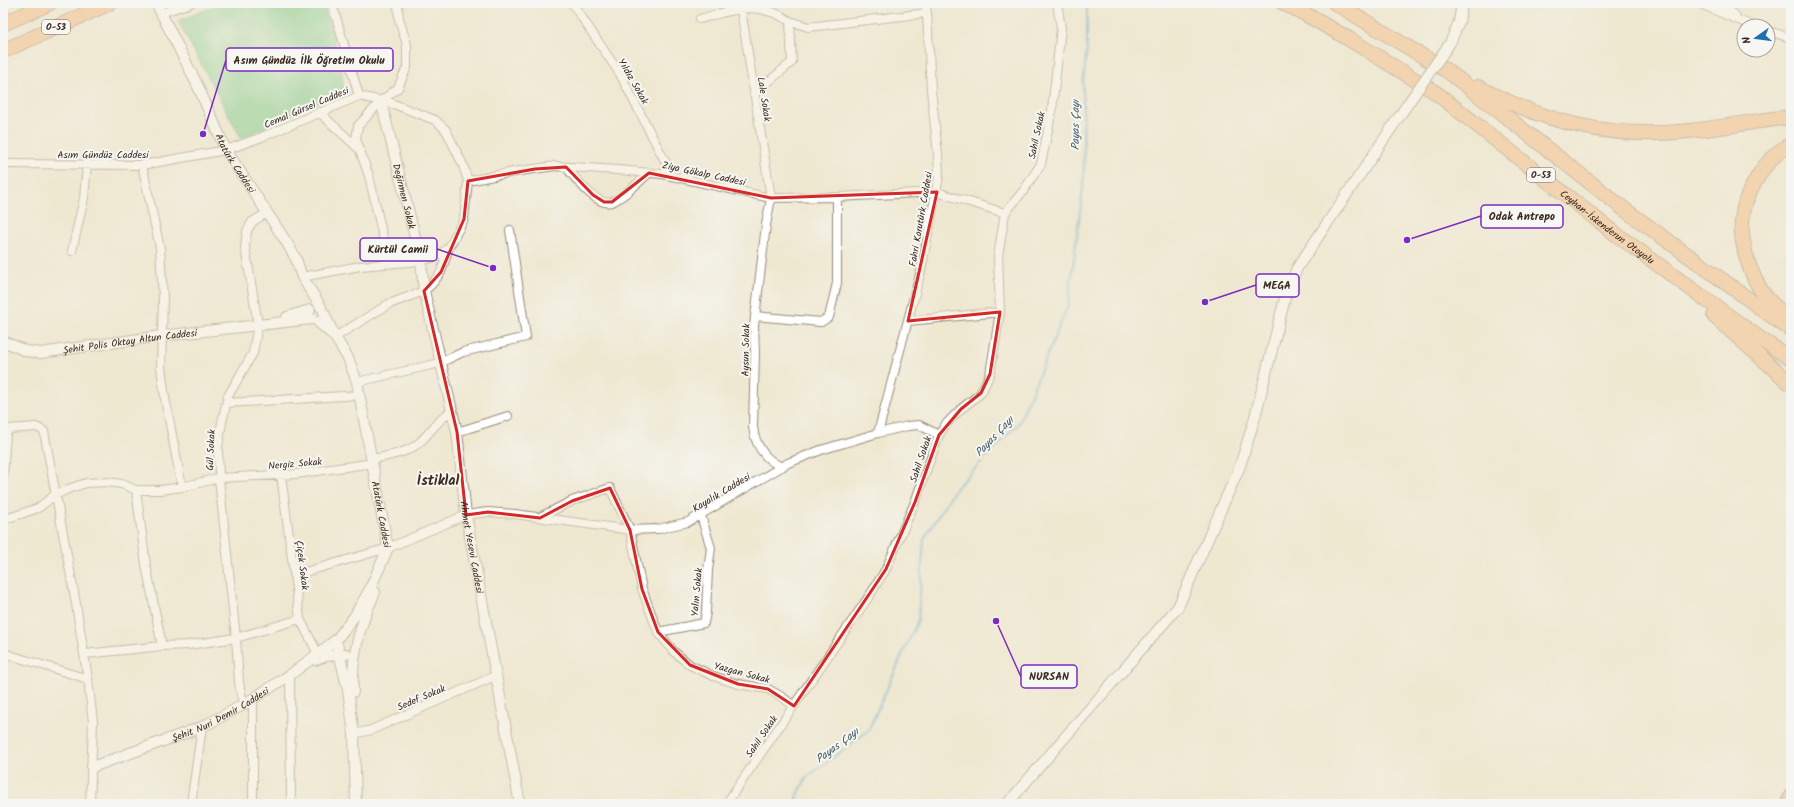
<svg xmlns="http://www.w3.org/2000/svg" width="1794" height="807" viewBox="0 0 1794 807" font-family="Kalam,sans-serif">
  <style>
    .green { fill: #7bcd8e; stroke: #5b7c56 }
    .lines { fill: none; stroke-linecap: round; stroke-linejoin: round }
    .stream { stroke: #50a5cc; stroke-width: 2 }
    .minor-casing { stroke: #958978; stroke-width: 10 }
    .tertiary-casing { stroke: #958978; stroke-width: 12 }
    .motorway-casing { stroke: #958978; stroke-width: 16 }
    .minor { stroke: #fff; stroke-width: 8 }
    .tertiary { stroke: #fff; stroke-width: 10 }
    .motorway { stroke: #f9bc8a; stroke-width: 14 }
    .tertiary-bridge-casing { stroke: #958978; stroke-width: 12; stroke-linecap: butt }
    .tertiary-bridge { stroke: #fff; stroke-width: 10 }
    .marked { fill: none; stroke: #d62828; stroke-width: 3; stroke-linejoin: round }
    .labels { text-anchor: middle; stroke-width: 4; stroke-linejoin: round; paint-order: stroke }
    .shield { fill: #f6f6f2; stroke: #73675e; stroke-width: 1 }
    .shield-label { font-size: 9px; font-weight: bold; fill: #3b2a1e }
    .street-label { font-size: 10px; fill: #3b2a1e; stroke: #f6f6f2 }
    .water-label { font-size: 11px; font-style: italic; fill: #435b64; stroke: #f6f6f2 }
    .district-label { font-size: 14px; font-weight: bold; fill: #3b2a1e; stroke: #f6f6f2 }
    .leader { fill: none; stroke: #7b2cbf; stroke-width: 1.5 }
    .callout-dot { fill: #7b2cbf; stroke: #f6f6f2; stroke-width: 1.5 }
    .callout { fill: #f6f6f2; stroke: #7b2cbf; stroke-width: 1.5 }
    .callout-label { font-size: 11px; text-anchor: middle; font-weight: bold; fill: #3b2a1e }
  </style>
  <rect width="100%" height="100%" fill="#f6f6f2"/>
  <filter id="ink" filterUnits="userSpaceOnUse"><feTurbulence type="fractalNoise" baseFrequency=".025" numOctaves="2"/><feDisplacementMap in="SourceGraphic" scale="8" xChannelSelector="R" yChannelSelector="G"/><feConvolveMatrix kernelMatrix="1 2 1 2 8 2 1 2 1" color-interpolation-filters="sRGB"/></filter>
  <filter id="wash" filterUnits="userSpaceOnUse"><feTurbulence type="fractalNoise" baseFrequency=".012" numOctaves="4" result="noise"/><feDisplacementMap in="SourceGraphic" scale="16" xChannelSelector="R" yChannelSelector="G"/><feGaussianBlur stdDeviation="0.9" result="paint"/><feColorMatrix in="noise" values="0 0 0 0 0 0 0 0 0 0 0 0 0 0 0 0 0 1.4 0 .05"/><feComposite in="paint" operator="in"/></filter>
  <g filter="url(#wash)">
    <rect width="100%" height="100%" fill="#efe8d1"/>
    <!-- green -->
    <path class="green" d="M223,3H323L340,62L344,90L241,138L178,21Z"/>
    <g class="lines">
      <!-- stream -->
      <path class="stream" d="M793,804L807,777L868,731L918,620L924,539L955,489L1019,423L1068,305L1084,181L1083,83L1087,48V3"/>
    </g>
  </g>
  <g filter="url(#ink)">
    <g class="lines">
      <defs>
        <path id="minor" d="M332,3L359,96
          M572,3L620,74L667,165V175
          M740,3L771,198L766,225L754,326L755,352L753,427C755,445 765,460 782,467
          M1698,3L1753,26
          M1719,3L1735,15
          M161,13L191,3
          M700,19C735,9 757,0 790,21L792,62L754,94
          M790,21L808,27L927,13
          M1768,31L1791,38
          M319,112L358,148
          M3,164L142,165L226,150L262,137L359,96L391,103L435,120L446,130L463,165L468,181L464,219L449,247L438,256L421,261L360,266L302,277
          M142,165L160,248L163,299L161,367L165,398L182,487
          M566,167C575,178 597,207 612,202C624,197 640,181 649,173
          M468,181L513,172L555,166L617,170L663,174L771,198L837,197L937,192L1005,213
          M72,251L84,198L87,164
          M389,263L369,176L356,139L358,126L381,101L398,88L407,67V45L399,19L398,3
          M755,316L821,322L829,317L837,283V197
          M908,321L1000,312
          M335,337L389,304L424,291L432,284L441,272L449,247
          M357,382L440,363L463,352L526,337L510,230
          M227,403L360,395
          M457,432L508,416
          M878,433L921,271L939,176L938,154L931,90L927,13L925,3
          M372,459C388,456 409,453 421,441C432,430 439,419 452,410
          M281,475L300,619L318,654
          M3,476L6,435L8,429L36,427L44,431L75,598L88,679L93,722L90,804
          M136,490L146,565L162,646
          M540,517L572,501L610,488L630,530L642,589L658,632L674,652L690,665L713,676L738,684L768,689L782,697L794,706
          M3,520L38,508L55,495L68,489L86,483L107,482L122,484L136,490H161L182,487L219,478L296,474L373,463
          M295,575L388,548L466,515L488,512L515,514L630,530L658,529L688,522L788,463L821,450L878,433L908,426L919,425L939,435
          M658,632L704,623L706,612L708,570L711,548L701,516
          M3,653L88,679
          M85,654L162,646L188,645L236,638L300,619
          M290,675L291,804
          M253,698V804
          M243,705L239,682L236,638L219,478L218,447L222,422L228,396L253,353L258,324L245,247L247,231L252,222L267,213
          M354,734L371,730L495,676
          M191,804L202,727
          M726,804L870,595L886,569L915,502L939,435L946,424L961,409L981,393L990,374L1000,312L998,256L1005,213L1024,190L1041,164L1052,110L1061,28L1057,3"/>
        <g id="tertiary">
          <path id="s1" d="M156,3L196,82L226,150L287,243L296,259L302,277L321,307"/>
          <path d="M1450,43L1459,22L1462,3"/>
          <path id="s2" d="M381,101L421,261L424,291L457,432L466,515L520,804"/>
          <path id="s3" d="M324,313L335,337L348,358L357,382L388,548L370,589L354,617L336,640L348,690L354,734L356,804"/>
          <path d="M287,317L310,310"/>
          <path d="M317,321L332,334"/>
          <path id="s4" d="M3,341L26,351L40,353L161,336L312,319"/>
          <path d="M315,660L326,656L346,654"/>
          <path d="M353,692C351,655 360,625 375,592"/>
          <path id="s5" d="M92,767L202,727L243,705L290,675L336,640"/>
          <path d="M1007,804L1178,607L1240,466L1255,417L1286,294L1297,268L1409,102"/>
        </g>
        <g id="motorway">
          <path id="s6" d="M1283,3L1298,10L1349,39L1435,92L1609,229L1756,336L1791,359"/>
          <path d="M1335,3L1449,72L1624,209L1791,330"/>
          <path d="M3,24L50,3"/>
          <path d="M3,51L110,3"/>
          <path d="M1478,87C1529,114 1583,132 1640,133C1688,135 1743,122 1791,117"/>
          <path d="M1791,144C1776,152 1765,164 1757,178C1738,208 1738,235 1750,268C1754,278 1759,289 1766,297C1773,306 1782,313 1791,320"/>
          <path d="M1714,316L1791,384"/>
          <path d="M1788,804L1791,796"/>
        </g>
      </defs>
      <!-- minor casing -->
      <use href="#minor" class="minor-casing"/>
      <!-- tertiary casing -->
      <use href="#tertiary" class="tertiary-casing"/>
      <!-- motorway casing -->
      <use href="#motorway" class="motorway-casing"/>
      <!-- minor -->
      <use href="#minor" class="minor"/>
      <!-- tertiary -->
      <use href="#tertiary" class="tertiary"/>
      <!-- motorway -->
      <use href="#motorway" class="motorway"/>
      <defs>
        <path id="tertiary-bridge" d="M1409,102L1450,43"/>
      </defs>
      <!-- tertiary-bridge casing -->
      <use href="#tertiary-bridge" class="tertiary-bridge-casing"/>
      <!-- tertiary-bridge -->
      <use href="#tertiary-bridge" class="tertiary-bridge"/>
    </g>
  </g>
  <!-- marked area -->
  <path d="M0 0H1794V807H0ZM566,167L593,195L604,202H612L649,173L771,198L937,192L908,321L1000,312L990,374L981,393L961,409L939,435L915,502L886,569L794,706L768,689L738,684L690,665L658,632L642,589L630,530L610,488L572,501L540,518L488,512L466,515L457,432L424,291L441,272L464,219L468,181L535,169Z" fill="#efe8d1" fill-opacity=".55" fill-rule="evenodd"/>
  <path class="marked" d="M566,167L593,195L604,202H612L649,173L771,198L937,192L908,321L1000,312L990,374L981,393L961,409L939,435L915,502L886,569L794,706L768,689L738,684L690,665L658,632L642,589L630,530L610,488L572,501L540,518L488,512L466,515L457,432L424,291L441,272L464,219L468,181L535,169Z"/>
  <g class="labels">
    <!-- shield labels -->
    <g class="shield">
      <rect x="42" y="20" width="28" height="14" rx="3"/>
      <rect x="1527" y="168" width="28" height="14" rx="3"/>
    </g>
    <g class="shield-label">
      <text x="56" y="30">O-53</text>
      <text x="1541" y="178">O-53</text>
    </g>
    <!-- street labels -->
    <g class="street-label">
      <text transform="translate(634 81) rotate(60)" y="4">Yıldız Sokak</text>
      <text transform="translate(765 99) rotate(81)" y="4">Lale Sokak</text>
      <text transform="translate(306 107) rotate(-23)" y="4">Cemal Gürsel Caddesi</text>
      <text transform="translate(1036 135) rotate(-78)" y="4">Sahil Sokak</text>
      <text x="103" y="158">Asım Gündüz Caddesi</text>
      <text dy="4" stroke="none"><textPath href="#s1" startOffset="179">Atatürk Caddesi</textPath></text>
      <text transform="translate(704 173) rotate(12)" y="4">Ziya Gökalp Caddesi</text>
      <text dy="4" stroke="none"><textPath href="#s2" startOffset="98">Değirmen Sokak</textPath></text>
      <text transform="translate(920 219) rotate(-80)" y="4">Fahri Korutürk Caddesi</text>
      <text dy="4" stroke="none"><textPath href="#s6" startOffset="395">Ceyhan-İskenderun Otoyolu</textPath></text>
      <text dy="4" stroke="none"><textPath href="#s4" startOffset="130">Şehit Polis Oktay Altun Caddesi</textPath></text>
      <text transform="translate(745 350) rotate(-89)" y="4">Aysun Sokak</text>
      <text transform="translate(210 450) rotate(-87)" y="4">Gül Sokak</text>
      <text transform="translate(920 459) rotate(-71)" y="4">Sahil Sokak</text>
      <text transform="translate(295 463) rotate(-5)" y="4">Nergiz Sokak</text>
      <text transform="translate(721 492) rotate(-31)" y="4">Kayalık Caddesi</text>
      <text dy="4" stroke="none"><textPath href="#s3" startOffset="211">Atatürk Caddesi</textPath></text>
      <text dy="4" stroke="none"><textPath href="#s2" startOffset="456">Ahmet Yesevi Caddesi</textPath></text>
      <text transform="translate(303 565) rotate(83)" y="4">Çiçek Sokak</text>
      <text transform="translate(696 592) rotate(-85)" y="4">Yalın Sokak</text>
      <text transform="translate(742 672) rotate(15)" y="4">Yazgan Sokak</text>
      <text transform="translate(421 697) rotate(-23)" y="4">Sedef Sokak</text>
      <text dy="4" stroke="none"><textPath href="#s5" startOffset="139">Şehit Nuri Demir Caddesi</textPath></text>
      <text transform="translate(761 736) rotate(-56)" y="4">Sahil Sokak</text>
    </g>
    <!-- water labels -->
    <g class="water-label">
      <text transform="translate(1075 125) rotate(-90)" y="4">Payas Çayı</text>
      <text transform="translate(994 436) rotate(-47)" y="4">Payas Çayı</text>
      <text transform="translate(837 745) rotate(-37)" y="4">Payas Çayı</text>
    </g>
    <!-- district labels -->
    <g class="district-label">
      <text x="438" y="485">İstiklal</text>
    </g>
  </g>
  <!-- callouts -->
  <path class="leader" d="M203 134L226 60M1407 240L1481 216M493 268L437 249M1205 302L1256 285M996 621L1021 677"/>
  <g class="callout-dot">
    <circle cx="203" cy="134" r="4"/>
    <circle cx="1407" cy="240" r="4"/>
    <circle cx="493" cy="268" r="4"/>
    <circle cx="1205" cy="302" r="4"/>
    <circle cx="996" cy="621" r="4"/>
  </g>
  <g class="callout">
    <rect x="226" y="48" width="167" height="23" rx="4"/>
    <rect x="1481" y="205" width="82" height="23" rx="4"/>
    <rect x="360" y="238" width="77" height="23" rx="4"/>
    <rect x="1256" y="274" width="43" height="23" rx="4"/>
    <rect x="1021" y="665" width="56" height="23" rx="4"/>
  </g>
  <g class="callout-label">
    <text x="309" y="64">Asım Gündüz İlk Öğretim Okulu</text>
    <text x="1522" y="220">Odak Antrepo</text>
    <text x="398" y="253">Kürtül Camii</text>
    <text x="1277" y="289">MEGA</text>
    <text x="1049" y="680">NURSAN</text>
  </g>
  <!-- margin -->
  <rect width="1794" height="807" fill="none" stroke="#f6f6f2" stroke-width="16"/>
  <!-- north arrow -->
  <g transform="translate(1756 38) rotate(256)"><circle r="19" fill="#f6f6f2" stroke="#aba49d"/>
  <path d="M0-3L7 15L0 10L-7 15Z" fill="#1f6fb2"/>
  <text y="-6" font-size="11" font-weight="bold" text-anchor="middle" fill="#3b2a1e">N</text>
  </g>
</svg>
